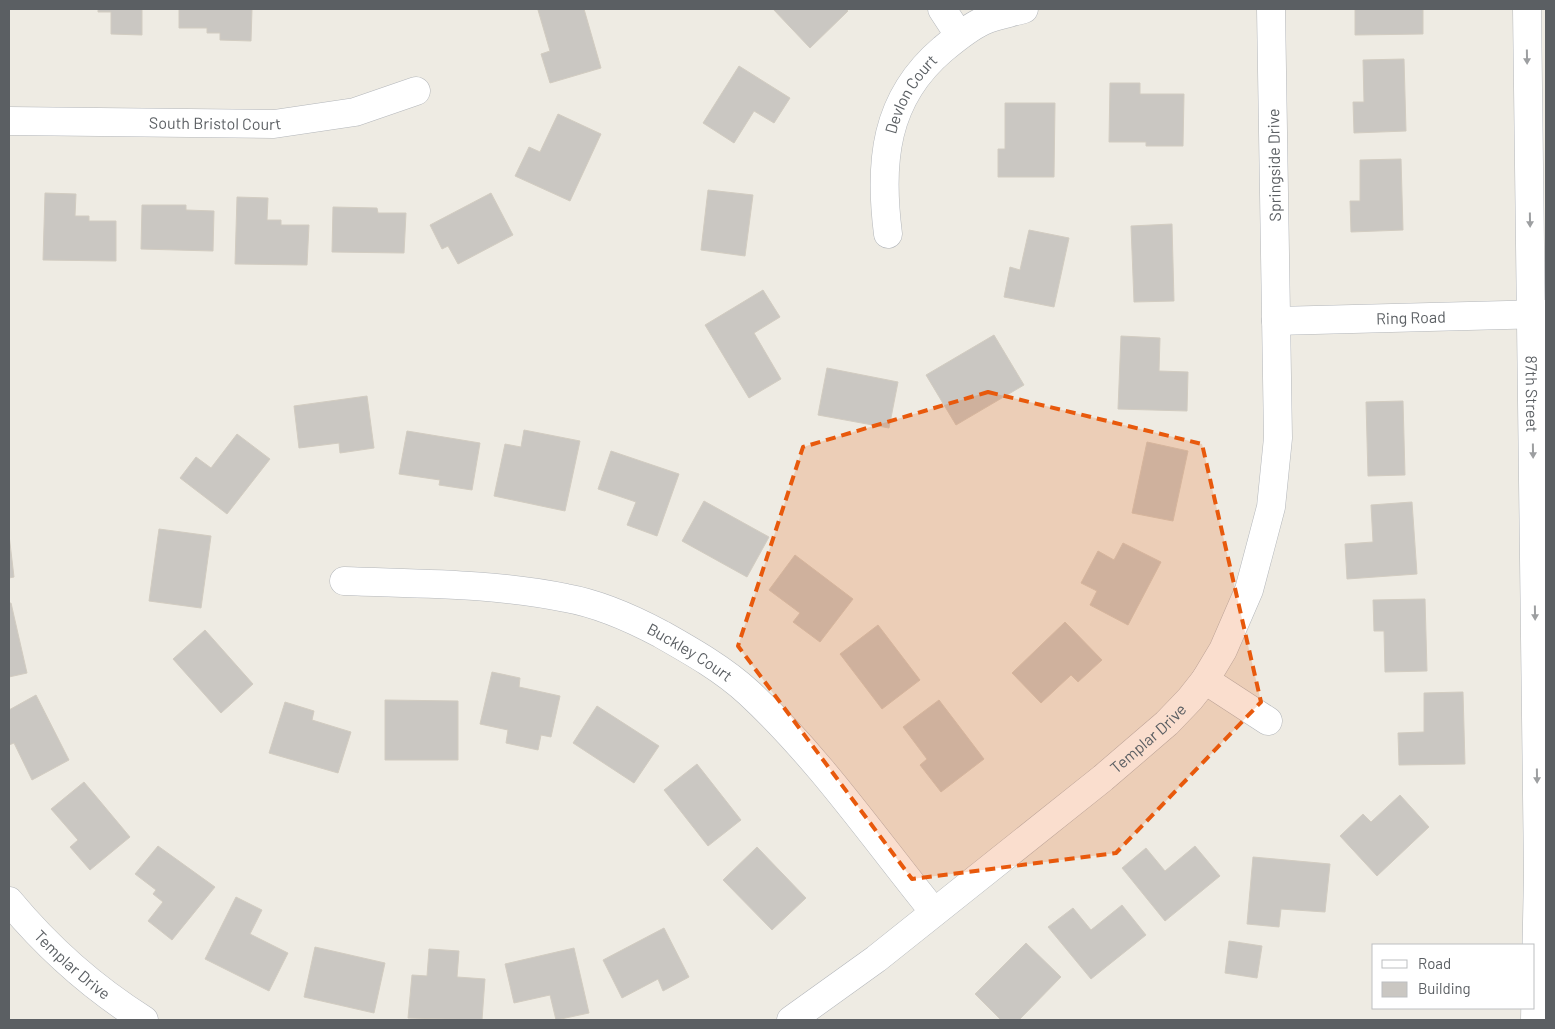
<svg xmlns="http://www.w3.org/2000/svg" width="1555" height="1029" viewBox="0 0 1555 1029" font-family="Barlow,sans-serif">
  <style>
    .building { fill: #cac7c2; stroke: #d2ccc1 }
    .lines { fill: none; stroke-linecap: round; stroke-linejoin: round }
    .minor-casing { stroke: #b3b6ba; stroke-width: 29 }
    .minor { stroke: #fff; stroke-width: 28 }
    .oneway { fill: #9d9fa1 }
    .marked { fill: #e8590c; fill-opacity: 0.2; stroke: #e8590c; stroke-width: 4; stroke-dasharray: 10 6; stroke-linejoin: round }
    .labels { text-anchor: middle; stroke-width: 4; stroke-linejoin: round; paint-order: stroke }
    .street-label { font-size: 16px; fill: #5b5f63; stroke: #fff }
  </style>
  <rect width="100%" height="100%" fill="#eeebe3"/>
  <!-- building -->
  <path class="building" d="M98,9H142V35L111,34V12H98Z
    M179,9H252L251,41L220,40V33H207V28H179Z
    M543,9H584L601,68L550,83L541,54L550,51L538,10Z
    M773,9H846L848,11L810,48Z
    M1355,9H1423V34L1355,35Z
    M1404,59L1406,131L1354,133L1353,102H1364L1363,60Z
    M739,66L790,98L774,123L754,111L734,143L703,123Z
    M1110,83H1140V94H1184L1183,146H1146V142H1109Z
    M1005,103H1055L1054,177H998V149H1005Z
    M558,114L601,134L570,201L515,176L529,147L540,152Z
    M1401,159L1403,230L1351,232L1350,201H1360V160Z
    M708,190L753,195L745,256L701,250Z
    M45,193L76,194L75,216H89V221H116V261L43,260Z
    M491,193L513,235L458,264L448,246L442,249L430,225Z
    M237,197L268,198L267,220H281V225H309L307,265L235,264Z
    M142,205H186V210L214,211L213,251L141,249Z
    M333,207L377,208L378,213H406L404,253L332,252Z
    M1172,224L1174,301L1134,302L1131,226Z
    M1029,230L1069,238L1054,307L1004,297L1010,267L1020,270Z
    M763,290L780,317L754,333L781,379L749,398L705,325Z
    M994,335L1024,385L956,425L926,375Z
    M1121,336L1160,338L1159,371L1188,372L1187,411L1118,409Z
    M827,368L898,382L889,428L818,415Z
    M367,396L374,448L340,453L339,443L299,448L294,406Z
    M1403,401L1405,475L1368,476L1366,402Z
    M524,430L580,441L565,511L494,496L505,444L521,447Z
    M407,431L480,443L472,490L439,485L440,480L399,474Z
    M237,434L270,459L227,514L180,478L196,457L211,468Z
    M1147,442L1188,451L1173,521L1132,513Z
    M611,451L679,474L657,536L627,525L636,502L598,489Z
    M704,501L769,537L747,577L682,541Z
    M1412,502L1417,574L1347,579L1345,544L1373,542L1371,505Z
    M159,529L211,536L201,608L149,601Z
    M9,535L14,577L9,578Z
    M1123,543L1161,562L1128,625L1090,605L1097,591L1081,583L1098,551L1114,560Z
    M795,555L853,599L820,642L793,622L800,613L769,590Z
    M1425,599L1427,671L1385,672L1384,631H1374L1373,600Z
    M9,603H11L27,673L9,677Z
    M1065,622L1102,660L1078,682L1071,675L1041,703L1012,673Z
    M878,625L920,680L882,709L840,654Z
    M205,630L253,684L221,713L173,659Z
    M492,672L520,678L519,687L560,696L551,737L541,735L538,750L506,743L508,730L480,724Z
    M1463,692L1465,764L1399,765L1398,733L1424,732V693Z
    M36,695L69,760L32,780L14,743L9,745V710Z
    M385,700L458,701V760H385Z
    M939,700L984,759L941,792L920,765L927,759L903,727Z
    M285,702L314,711L312,720L351,732L338,773L269,753Z
    M597,706L659,746L634,783L573,743Z
    M697,764L741,820L708,846L664,790Z
    M84,782L130,837L90,870L70,847L78,840L51,809Z
    M1400,795L1429,827L1377,876L1340,836L1363,814L1371,822Z
    M158,846L215,887L172,940L148,921L163,902L153,894L156,890L135,874Z
    M1195,846L1220,876L1165,921L1122,868L1146,848L1165,871Z
    M757,847L806,898L772,930L723,880Z
    M1253,857L1330,864L1325,912L1281,909L1279,927L1247,924Z
    M236,897L262,910L250,934L288,953L269,991L205,959Z
    M1122,905L1146,935L1091,979L1048,927L1073,908L1091,930Z
    M664,928L689,977L663,991L658,979L622,998L603,960Z
    M1229,941L1262,946L1257,978L1225,973Z
    M1026,943L1061,977L1019,1020H1001L975,994Z
    M315,947L385,963L374,1013L304,997Z
    M574,948L589,1013L556,1020L550,995L514,1003L505,964Z
    M429,949L459,951L457,977L485,979L482,1020L408,1018L412,975L427,976Z"/>
  <g class="lines">
    <defs>
      <g id="minor">
        <path d="M942,9L959,35"/>
        <path id="s1" d="M1527,9L1538,873L1535,1020"/>
        <path id="s2" d="M9,121L274,124L355,112L416,91"/>
        <path id="s3" d="M888,234C879,163 884,99 943,49C955,39 968,28 983,21C996,15 1011,13 1024,9"/>
        <path id="s4" d="M1276,321L1546,314"/>
        <path id="s5" d="M344,581C418,584 494,583 566,598C600,604 631,618 661,634C691,651 723,669 749,693C818,757 874,838 934,912"/>
        <path d="M1205,680L1268,721"/>
        <path id="s6" d="M9,901C48,948 93,988 144,1020"/>
        <path id="s7" d="M791,1020L876,959L1103,778L1167,723L1190,699L1205,680L1223,650L1249,590L1271,507L1278,438L1271,9"/>
      </g>
    </defs>
    <!-- minor casing -->
    <use href="#minor" class="minor-casing"/>
    <!-- minor -->
    <use href="#minor" class="minor"/>
  </g>
  <!-- one-way arrows -->
  <defs><path id="oneway-solid" d="M-6-.8H1V-3.2L6.5 0L1 3.2V.8H-6Z" transform="scale(1.25)"/></defs>
  <g class="oneway">
    <use href="#oneway-solid" transform="translate(1527 57) rotate(89)"/>
    <use href="#oneway-solid" transform="translate(1530 220) rotate(89)"/>
    <use href="#oneway-solid" transform="translate(1533 451) rotate(89)"/>
    <use href="#oneway-solid" transform="translate(1535 613) rotate(89)"/>
    <use href="#oneway-solid" transform="translate(1537 776) rotate(89)"/>
  </g>
  <!-- marked area -->
  <path class="marked" d="M988,392L1202,444L1261,702L1116,853L912,879L738,646L803,447Z"/>
  <g class="labels">
    <!-- street labels -->
    <g class="street-label">
      <text dy="6" stroke="none"><textPath href="#s3" startOffset="146">Devlon Court</textPath></text>
      <text dy="6" stroke="none"><textPath href="#s2" startOffset="206">South Bristol Court</textPath></text>
      <text transform="translate(1274 165) rotate(-91)" y="6">Springside Drive</text>
      <text dy="6" stroke="none"><textPath href="#s4" startOffset="135">Ring Road</textPath></text>
      <text dy="6" stroke="none"><textPath href="#s1" startOffset="385">87th Street</textPath></text>
      <text dy="6" stroke="none"><textPath href="#s5" startOffset="359">Buckley Court</textPath></text>
      <text dy="6" stroke="none"><textPath href="#s7" startOffset="455">Templar Drive</textPath></text>
      <text dy="6" stroke="none"><textPath href="#s6" startOffset="90">Templar Drive</textPath></text>
    </g>
  </g>
  <!-- border -->
  <rect width="1555" height="1029" fill="none" stroke="#5b5f63" stroke-width="20"/>
  <!-- legend -->
  <rect x="1372" y="944" width="162" height="65" fill="#ffffff" stroke="#bdbfc1"/>
  <rect x="1382" y="960" width="25" height="8" fill="#ffffff" stroke="#bdbfc1"/>
  <text x="1418" y="969" font-size="15" fill="#5b5f63">Road</text>
  <rect x="1382" y="982" width="25" height="15" fill="#cac7c2" stroke="#bdbfc1"/>
  <text x="1418" y="994" font-size="15" fill="#5b5f63">Building</text>
</svg>
